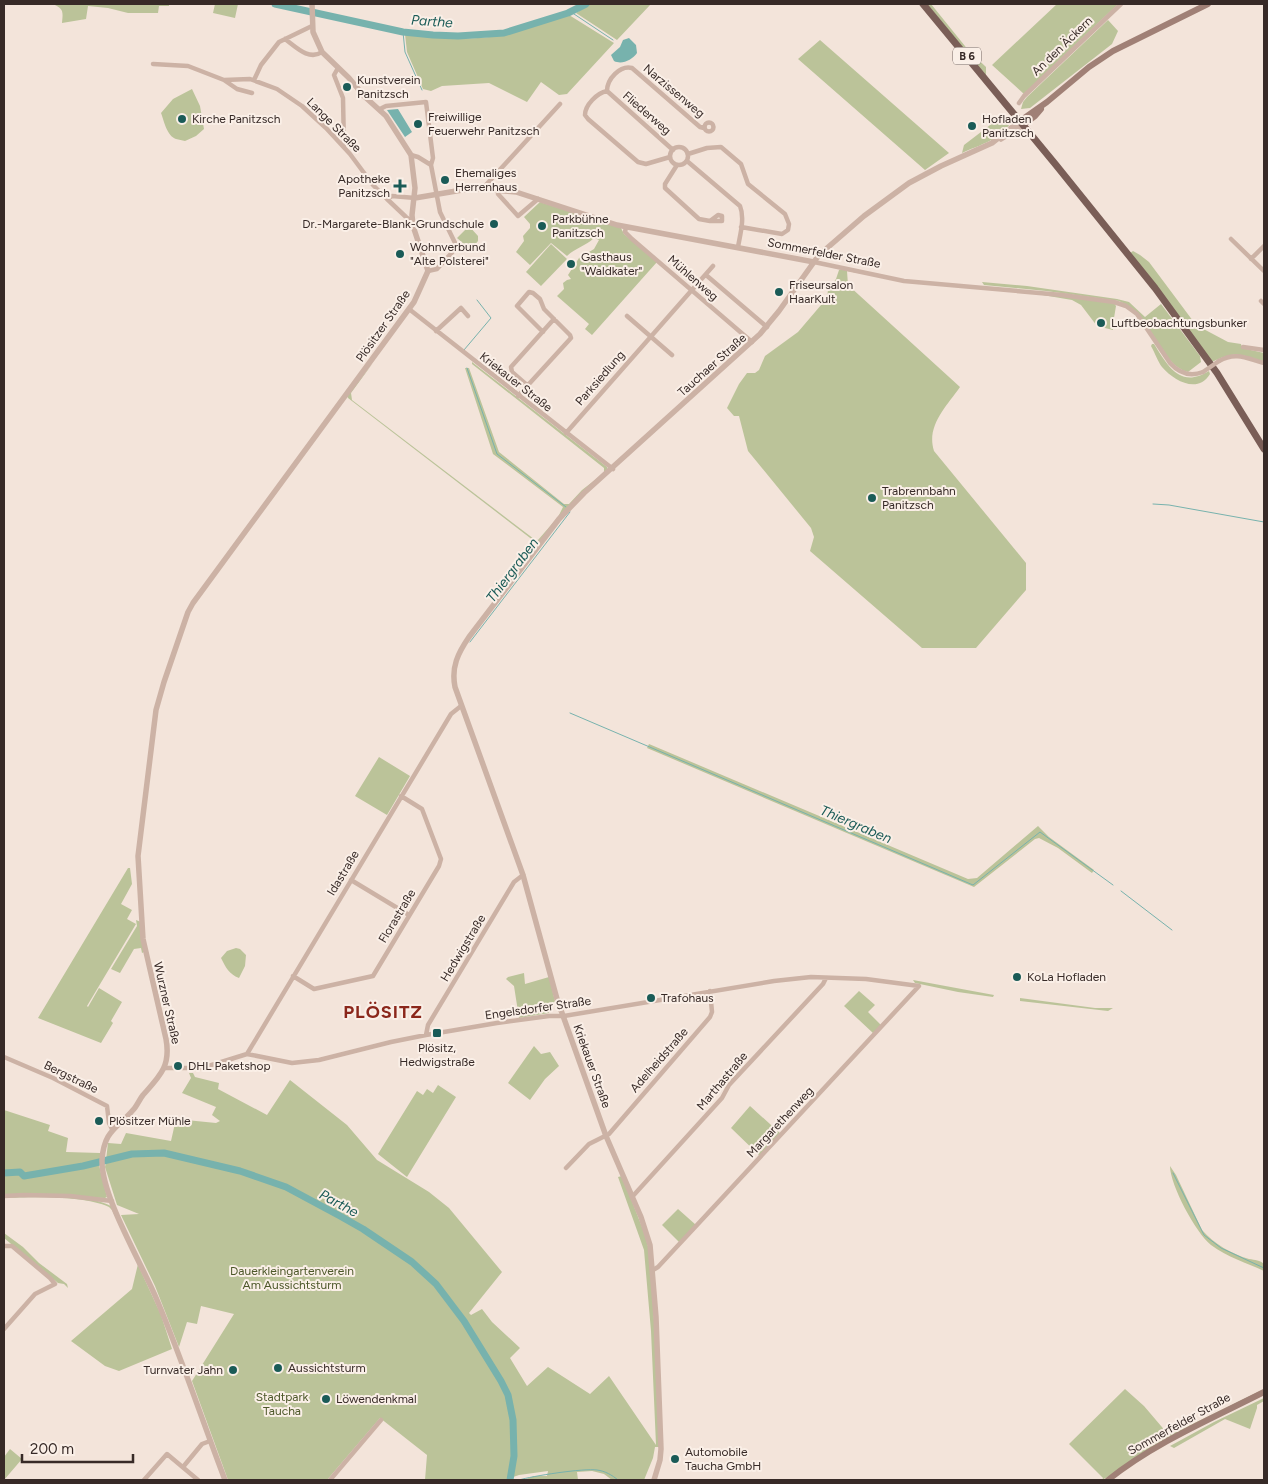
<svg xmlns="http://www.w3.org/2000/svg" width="1268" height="1484" viewBox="0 0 1268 1484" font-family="Figtree,sans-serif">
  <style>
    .green { fill: #bbc399 }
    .water { fill: #77b2ad }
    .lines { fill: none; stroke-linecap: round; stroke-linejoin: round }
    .stream { stroke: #77b2ad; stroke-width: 1 }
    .river { stroke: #77b2ad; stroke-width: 7 }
    .minor { stroke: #ccb2a5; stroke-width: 4.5 }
    .tertiary { stroke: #ccb2a5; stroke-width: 5.5 }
    .secondary { stroke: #a08076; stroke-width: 6 }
    .primary { stroke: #7a5e57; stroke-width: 7 }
    .minor-bridge { stroke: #ccb2a5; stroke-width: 4.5 }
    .poi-dot { fill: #1a5b57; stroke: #faefe7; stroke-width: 2 }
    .labels { text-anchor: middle; stroke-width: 4; stroke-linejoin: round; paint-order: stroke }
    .shield { fill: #faefe7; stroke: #726561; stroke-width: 1 }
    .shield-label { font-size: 11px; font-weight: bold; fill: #372a27 }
    .street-label { font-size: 12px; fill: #372a27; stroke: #faefe7 }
    .poi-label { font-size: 12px; fill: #372a27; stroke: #faefe7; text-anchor: start }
    .park-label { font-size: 12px; fill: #4c5729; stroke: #faefe7 }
    .water-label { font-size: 14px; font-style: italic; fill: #1a5b57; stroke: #faefe7 }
    .district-label { font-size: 18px; font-weight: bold; letter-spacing: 1px; fill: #8b271b; stroke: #faefe7 }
  </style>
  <rect width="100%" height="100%" fill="#f3e4da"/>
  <!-- green -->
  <path class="green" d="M52,4H169V6H159L158,13H128L108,8L88,6L86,19L62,23C63,12 64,8 52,4Z
    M215,4H238L235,18L213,13Z
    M590,4H651L617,40L576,13Z
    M927,4H931L969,51L986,67V76Z
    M1057,4H1118L1024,94L992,65Z
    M569,15L614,43L567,94L559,95L541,82L527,102L489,83L442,86L431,91L423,89L407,52L405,34C437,38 473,42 506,34C527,30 548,21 569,15Z
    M1108,20L1118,31L1112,44L1030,108L1021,109L1023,102L1027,97Z
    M820,40L949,153L925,170L798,59Z
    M192,89L200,106L204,129L196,136L185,141C182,140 179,140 176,139C167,136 164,121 161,113L173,99Z
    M1007,118L1012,120C1003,139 979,145 962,153L964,145L998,119L1004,120Z
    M540,202L621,228L624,234L657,262L592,335L585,329L589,324L557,296L564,289L563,283L567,280L571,279L568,275L579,258L594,249L599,240L594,238C586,246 575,248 567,256L551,243L530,265L516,252L524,241L523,236L530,228V224L524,217Z
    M469,226L478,236V241L473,247L464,244L457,238Z
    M551,244L567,259L541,286L526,272Z
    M1133,251L1140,255L1149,262L1196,325L1228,342L1241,344L1242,348L1264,353V362C1242,355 1235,350 1212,362L1130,253Z
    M839,270C854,267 888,279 906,281C975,291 1045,292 1114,303L1116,306L1113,324V330L1097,326L1081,305L1072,300L1025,292L902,281L847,271L848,285L960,387C946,407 926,426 934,451L1026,563V590L976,648H922L810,551L814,537L811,528L748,451L739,416H734L727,408L739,384L747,373H755L759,370L765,356L798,332L827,298L828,290L836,279Z
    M982,282L1027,286L1117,299L1129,302L1145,317L1161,304L1200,356L1201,362L1188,372C1159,365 1154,316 1119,301L1046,291L984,285Z
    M1152,344H1154C1168,366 1180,389 1209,371L1210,374C1198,394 1174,381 1162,367C1158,362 1155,353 1151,346Z
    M472,362L607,467V470L538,544L348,398L347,396L373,363L351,393L352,400L534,539L538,540L558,517L563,507L493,454L465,368H469L499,452L564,504H569L582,490L604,473V468L472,364Z
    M649,744L968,879L977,878L1038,826L1049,837L1094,870L1092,873L1058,848L1039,838L1035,839L974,887L647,748Z
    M379,757L410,776L387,815L355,796Z
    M128,868H130L132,884L121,904L132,910L127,919L136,924L87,1006L88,1007L99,988L122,1002L111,1021L113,1023L101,1043L38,1018Z
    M136,920L141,922L144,952L142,953L141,948L134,949L120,973L111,969L137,926Z
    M236,948L240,949L246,955L245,966L239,978C229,974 226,968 221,958L227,951Z
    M524,973L525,984L549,977L555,1001L550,1007L549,1013L519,1018L514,986L506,979L508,977Z
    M913,980L994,995L993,997L958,992L915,983Z
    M859,991L875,1005L868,1012L881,1025L873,1033L844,1006Z
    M1020,998L1095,1008H1113L1108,1011L1020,1001Z
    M534,1046L541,1054L550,1052L559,1066L545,1079L530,1100L508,1083Z
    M189,1073H193L195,1077L219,1083L218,1089L267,1115L290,1080L347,1125L377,1160L429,1192L449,1208L502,1272L469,1313L471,1315L482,1309L492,1322L520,1348L510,1358L527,1386L548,1367L590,1394L609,1376L656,1445L651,1331L644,1250L618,1177L622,1176L644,1232L651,1257L660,1447H655L653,1458L644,1480H612L604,1474L592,1471L577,1472L578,1480H524L534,1476H547L548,1471L519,1475L504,1480H425L427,1455L380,1418L327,1480H228L192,1381L234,1314L201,1306L197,1324L187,1322L179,1347L155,1286L121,1215L139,1214L117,1205L105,1167L106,1162L126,1156L106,1160L108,1143L121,1144L126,1133L171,1141L176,1119L216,1123L220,1121L212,1115L216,1107L182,1093L191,1078Z
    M438,1085L456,1097L407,1177L378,1154L417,1091L423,1095L427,1089L433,1093Z
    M750,1106L781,1134L760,1156L731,1128Z
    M4,1110L50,1125L48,1131L68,1138L66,1152L100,1153V1160L56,1171L99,1165L107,1197L105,1198L4,1195Z
    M1170,1166L1176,1175L1202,1230C1214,1244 1232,1254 1249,1259C1255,1260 1260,1260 1264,1264V1271C1247,1263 1227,1257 1211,1245C1196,1233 1170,1185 1170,1166Z
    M24,1196C49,1197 88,1194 111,1206L161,1315L172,1349L119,1371L105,1366L71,1341L132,1289L138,1264L112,1210L109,1207C84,1195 31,1197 4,1198Z
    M678,1209L696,1225L679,1242L662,1225Z
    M4,1233L23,1247L39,1263L67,1284L68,1288L64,1284L58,1283L4,1238Z
    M1125,1389L1144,1406L1167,1433L1172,1434L1264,1389L1102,1480L1103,1478L1069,1444Z
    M1264,1398V1401L1257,1405V1408L1250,1429L1225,1419L1174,1448L1170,1446L1214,1422Z
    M10,1449L22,1459L4,1480V1457Z"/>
  <!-- water -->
  <path class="water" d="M629,38L636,45L637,53C632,60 622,65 614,61L611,55L620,47L623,40Z
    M398,109L412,132L405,137L387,110Z"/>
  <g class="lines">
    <!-- stream -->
    <path class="stream" d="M571,12L613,40
      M403,32L405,52L422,90
      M464,350L491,318L477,300
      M467,368L497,454L566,507
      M1153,504L1169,505L1264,522
      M470,642L570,512
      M570,713L973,885L1040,832L1113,885
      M1121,891L1172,930
      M1173,1173L1204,1235L1221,1248L1264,1268
      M519,1480C532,1476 584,1468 597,1470C605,1471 612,1475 618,1480"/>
    <!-- river -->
    <path class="river" d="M275,4L403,32L433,35L458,36L504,33L568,13L586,4
      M4,1173L20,1172L24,1176L83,1166L132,1154L164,1153L240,1171L286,1187L340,1216L363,1229L412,1262L436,1284L464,1321L501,1381L508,1395L513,1420L514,1456L510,1480"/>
    <!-- minor -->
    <path class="minor" d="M285,39C296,47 309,61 322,52
      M153,64L188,66L224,80L250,79L277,89L302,106L326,128L350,154L373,185L387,199L392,196L415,198
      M338,68L334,75L343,98L344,147
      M224,80L237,89L252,93
      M254,80L261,65L279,42L312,26
      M607,91C597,93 585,105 585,115L588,119L638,162L646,164L670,157
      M607,91C607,79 620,65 632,68L700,127L704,128
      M607,91L673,150
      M1019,103L1024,96L1121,4
      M380,109L386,106L426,102L433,158L431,165
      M704.5 127a4.5 4.5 0 1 1 9 0a4.5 4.5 0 1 1-9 0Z
      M670 156a9 9 0 1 1 18 0a9 9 0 1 1-18 0Z
      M688,154L707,148L721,147L741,164L748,184L785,214L789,224L788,230L782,234L741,227
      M411,155L418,157L431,165L440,212L457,247L437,269L428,271
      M687,161L740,206C745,218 740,235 738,247
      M677,165L665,184V188L699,219L710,221
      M485,189V186L560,104
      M498,190V194L518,216L538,199
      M387,199L406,217L412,221
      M718,215L722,216V221H710Z
      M626,227L625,232L632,239L752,342
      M1231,239L1264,271
      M1251,259L1264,246
      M814,262L904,281L1062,295L1114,302L1126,306L1137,314L1170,363C1179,373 1190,377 1203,372
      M706,275L767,327
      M1261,301L1264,304
      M409,309L613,469
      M627,316L672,355
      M436,331L461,308L468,316
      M1243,347L1264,350
      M1219,361C1236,351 1248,359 1264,363
      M528,386L512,372L511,367L554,319
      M518,396L571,338L570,335L544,309L540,299L533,293L529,292L517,306L543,332
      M566,433L713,266
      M351,880L409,915
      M293,976L314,989L373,976L439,866L441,859L422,809L401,796
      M426,1035L428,1025L514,882L523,875
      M247,1054L451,714L461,706
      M4,1057L53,1078L107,1106L109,1123L112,1129
      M164,1068H202L247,1054L292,1063L319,1060L391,1042L426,1035L497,1023L549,1016H564L774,981L811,977L866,979L919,986L658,1267L653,1270
      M566,1168L589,1144L609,1134L710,1017L712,1012L710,991
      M4,1196L24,1195L70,1196L112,1201
      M632,1197L722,1098L729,1085L823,984L826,978
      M4,1246H12L50,1278L55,1284L35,1294L4,1329
      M183,1467L202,1444L210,1441
      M144,1480L167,1454L198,1480
      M330,1480L381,1420"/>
    <!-- tertiary -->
    <path class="tertiary" d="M1001,139L1023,125
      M415,198L468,189H485L516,192L617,225L814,262
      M225,1480C202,1420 182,1359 157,1300C142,1264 101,1196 102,1160C104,1130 117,1129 133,1110C137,1106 139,1100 143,1095C160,1076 171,1066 166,1039L143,939L138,856L156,710L164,682L188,612L193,603L414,302L428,271L413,226L412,215L415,188L411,155L386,116L364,96L349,78L322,52L313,32L312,4
      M654,1480L660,1460L661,1449L656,1317L650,1245L641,1217L606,1136L557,999L523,875L455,687C451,667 458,653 469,637L559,519L584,493L760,334L779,311L819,255L864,216L909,183L941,166L992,143L1020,121"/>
    <!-- secondary -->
    <path class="secondary" d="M1020,121L1047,102L1089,67L1113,51L1208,4
      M1023,125L1035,116L1041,109
      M1108,1480C1154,1443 1211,1419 1264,1392"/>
    <!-- primary -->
    <path class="primary" d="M923,4L1056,165L1155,288L1217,373L1264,449"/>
    <!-- minor-bridge -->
    <path class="minor-bridge" d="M1203,372L1219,361"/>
  </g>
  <!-- markers -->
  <g class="poi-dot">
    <circle cx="347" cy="87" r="5"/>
    <circle cx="182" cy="119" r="5"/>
    <circle cx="418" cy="124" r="5"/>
    <circle cx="972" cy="126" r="5"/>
    <circle cx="445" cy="180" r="5"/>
    <path d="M397.5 178.5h5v5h5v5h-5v5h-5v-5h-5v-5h5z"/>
    <circle cx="494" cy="224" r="5"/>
    <circle cx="542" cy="226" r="5"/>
    <circle cx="400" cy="254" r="5"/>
    <circle cx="571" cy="264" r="5"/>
    <circle cx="779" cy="292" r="5"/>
    <circle cx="1101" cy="323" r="5"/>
    <circle cx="872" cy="498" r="5"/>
    <circle cx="1017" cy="977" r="5"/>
    <circle cx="651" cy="998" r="5"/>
    <rect x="432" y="1028" width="10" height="10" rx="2.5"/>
    <circle cx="178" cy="1066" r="5"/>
    <circle cx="99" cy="1121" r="5"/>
    <circle cx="278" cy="1368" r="5"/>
    <circle cx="233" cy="1370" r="5"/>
    <circle cx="326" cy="1399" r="5"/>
    <circle cx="675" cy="1459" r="5"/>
  </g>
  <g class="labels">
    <!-- shield labels -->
    <rect class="shield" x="953" y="47.5" width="28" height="17" rx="4"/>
    <g class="shield-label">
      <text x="967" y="60">B 6</text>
    </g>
    <!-- street labels -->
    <g class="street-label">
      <text transform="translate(1062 46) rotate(-44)" y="4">An den Äckern</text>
      <text transform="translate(674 91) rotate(40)" y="4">Narzissenweg</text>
      <text transform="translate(647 113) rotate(41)" y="4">Fliederweg</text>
      <text transform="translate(334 125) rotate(45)" y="4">Lange Straße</text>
      <text transform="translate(824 253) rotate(11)" y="4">Sommerfelder Straße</text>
      <text transform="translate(693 278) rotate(41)" y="4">Mühlenweg</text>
      <text transform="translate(383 326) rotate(-55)" y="4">Plösitzer Straße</text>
      <text transform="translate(712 365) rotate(-42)" y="4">Tauchaer Straße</text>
      <text transform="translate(600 378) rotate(-49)" y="4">Parksiedlung</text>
      <text transform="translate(516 382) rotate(38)" y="4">Kriekauer Straße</text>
      <text transform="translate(343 873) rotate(-59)" y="4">Idastraße</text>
      <text transform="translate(397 916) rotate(-59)" y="4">Florastraße</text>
      <text transform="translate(463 948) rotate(-59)" y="4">Hedwigstraße</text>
      <text transform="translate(167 1003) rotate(77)" y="4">Wurzner Straße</text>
      <text transform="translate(538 1008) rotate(-8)" y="4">Engelsdorfer Straße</text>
      <text transform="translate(659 1060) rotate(-49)" y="4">Adelheidstraße</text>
      <text transform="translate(592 1066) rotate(70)" y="4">Kriekauer Straße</text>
      <text transform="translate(71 1077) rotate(26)" y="4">Bergstraße</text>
      <text transform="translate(722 1081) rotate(-50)" y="4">Marthastraße</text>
      <text transform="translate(780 1122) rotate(-47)" y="4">Margarethenweg</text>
      <text transform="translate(1179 1424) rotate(-29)" y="4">Sommerfelder Straße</text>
    </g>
    <!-- poi labels -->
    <g class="poi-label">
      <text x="357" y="84">Kunstverein<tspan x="357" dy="14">Panitzsch</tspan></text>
      <text x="428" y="121">Freiwillige<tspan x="428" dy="14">Feuerwehr Panitzsch</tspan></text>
      <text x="192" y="123">Kirche Panitzsch</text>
      <text x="982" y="123">Hofladen<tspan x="982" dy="14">Panitzsch</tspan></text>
      <text x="455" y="177">Ehemaliges<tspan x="455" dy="14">Herrenhaus</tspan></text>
      <text x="390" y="183" text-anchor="end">Apotheke<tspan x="390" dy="14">Panitzsch</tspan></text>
      <text x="552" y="223">Parkbühne<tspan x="552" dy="14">Panitzsch</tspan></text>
      <text x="484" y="228" text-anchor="end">Dr.-Margarete-Blank-Grundschule</text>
      <text x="410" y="251">Wohnverbund<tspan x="410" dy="14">"Alte Polsterei"</tspan></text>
      <text x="581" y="261">Gasthaus<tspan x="581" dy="14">"Waldkater"</tspan></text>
      <text x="789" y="289">Friseursalon<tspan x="789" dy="14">HaarKult</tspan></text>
      <text x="1111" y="327">Luftbeobachtungsbunker</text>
      <text x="882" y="495">Trabrennbahn<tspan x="882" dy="14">Panitzsch</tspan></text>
      <text x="1027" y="981">KoLa Hofladen</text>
      <text x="661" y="1002">Trafohaus</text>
      <text x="437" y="1052" text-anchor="middle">Plösitz,<tspan x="437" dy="14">Hedwigstraße</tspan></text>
      <text x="188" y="1070">DHL Paketshop</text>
      <text x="109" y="1125">Plösitzer Mühle</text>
      <text x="288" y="1372">Aussichtsturm</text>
      <text x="223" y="1374" text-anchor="end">Turnvater Jahn</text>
      <text x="336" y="1403">Löwendenkmal</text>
      <text x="685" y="1456">Automobile<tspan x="685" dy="14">Taucha GmbH</tspan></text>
    </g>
    <!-- park labels -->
    <g class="park-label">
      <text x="292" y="1275">Dauerkleingartenverein<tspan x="292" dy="14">Am Aussichtsturm</tspan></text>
      <text x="282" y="1401">Stadtpark<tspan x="282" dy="14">Taucha</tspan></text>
    </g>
    <!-- water labels -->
    <g class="water-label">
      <text transform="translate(432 21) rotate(4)" y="5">Parthe</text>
      <text transform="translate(512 570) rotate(-53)" y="5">Thiergraben</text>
      <text transform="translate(856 824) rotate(23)" y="5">Thiergraben</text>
      <text transform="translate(339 1203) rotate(28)" y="5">Parthe</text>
    </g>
    <!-- district labels -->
    <g class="district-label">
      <text x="383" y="1018">PLÖSITZ</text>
    </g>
  </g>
  <!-- border -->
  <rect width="1268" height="1484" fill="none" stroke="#372a27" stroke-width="10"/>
  <!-- scale -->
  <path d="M22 1454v8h111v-8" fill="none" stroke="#372a27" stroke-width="2.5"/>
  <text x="30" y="1454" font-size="15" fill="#372a27" stroke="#faefe7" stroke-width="4" paint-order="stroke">200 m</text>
</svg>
